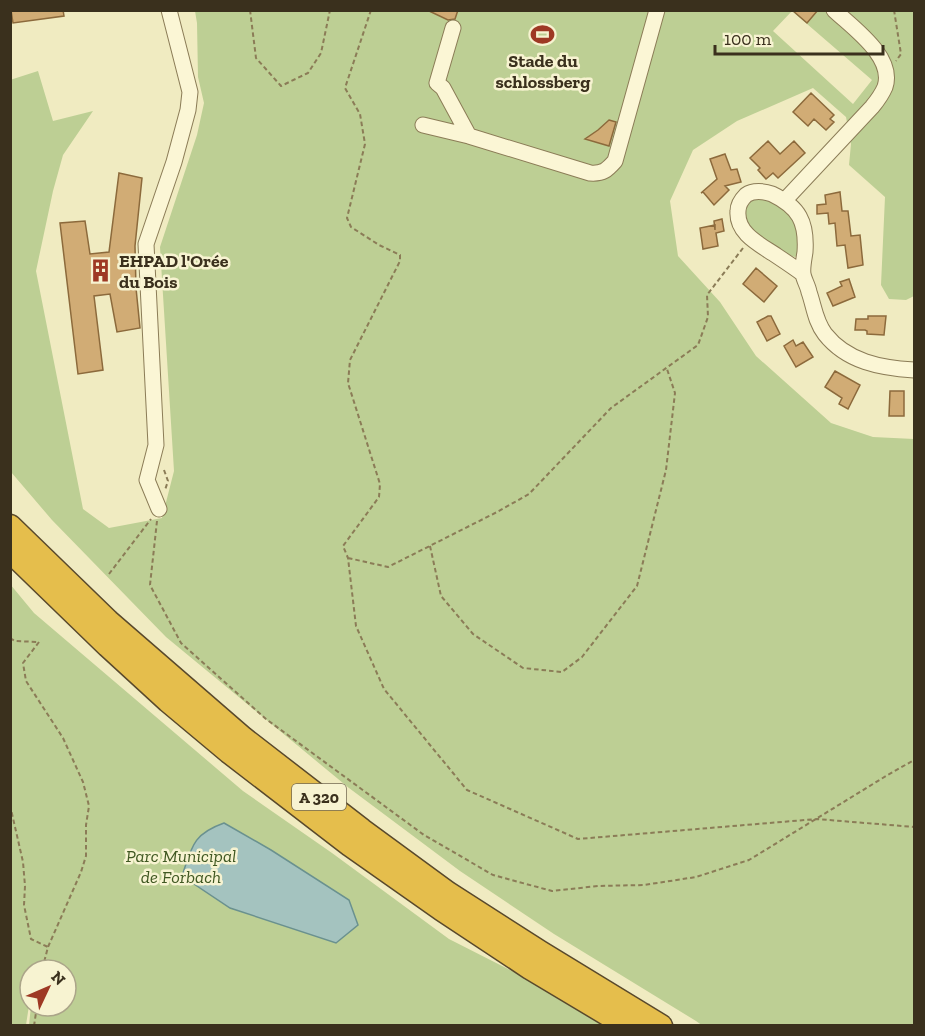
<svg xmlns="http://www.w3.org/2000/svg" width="925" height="1036" viewBox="0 0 925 1036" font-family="'Zilla Slab',serif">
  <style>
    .green { fill: #bdcf94 }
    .water { fill: #a4c3bf; stroke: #6a918f; stroke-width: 1.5 }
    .building { fill: #d1ac75; stroke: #8c6a3c; stroke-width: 1.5 }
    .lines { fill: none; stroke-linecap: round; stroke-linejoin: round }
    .minor-casing { stroke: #8b7c57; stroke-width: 17 }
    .highway-casing { stroke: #59492c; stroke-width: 25 }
    .path { stroke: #8b7c57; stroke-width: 2; stroke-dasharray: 4.5 3; stroke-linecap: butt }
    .minor { stroke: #fbf6d5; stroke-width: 15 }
    .highway { stroke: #e5be4c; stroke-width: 22 }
    .labels { text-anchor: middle; stroke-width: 5; stroke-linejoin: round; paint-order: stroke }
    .shield { fill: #f7f3d1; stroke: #736a53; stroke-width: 1.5 }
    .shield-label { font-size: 16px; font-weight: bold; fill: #3a301d }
    .poi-label { font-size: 18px; font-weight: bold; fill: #3a301d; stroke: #f7f3d1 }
    .park-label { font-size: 18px; font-style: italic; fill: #405822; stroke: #f7f3d1 }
  </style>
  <rect width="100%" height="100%" fill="#f0ebc1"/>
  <!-- green -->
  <path class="green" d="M195,11H792L773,31L853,104L872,80L792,11H914V296L906,300L889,299L881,285L885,197L849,165L851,144L846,117L813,88L737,121L693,150L670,201L678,256L720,302L756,356L831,423L873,437L914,439V1025L703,1026L696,1021L554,934L460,871L349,788L166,637L52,520L11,472L10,80L38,71L53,121L93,111L63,155L53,191L36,271L83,509L109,528L162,518L174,471L160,247L197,135L204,103L198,77L197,23Z
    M764,197L789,212L797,227L800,254L795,257C781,252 744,230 745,213C745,209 749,204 752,200Z
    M10,584L34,613L243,791L332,853L449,939L518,974L605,1025H29L31,1006H66V970H30V999L26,1025H11Z"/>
  <!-- water -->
  <path class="water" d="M224,823L271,850L349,900L358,925L336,943L230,908L182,876C192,846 193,834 224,823Z"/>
  <!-- building -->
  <path class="building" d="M11,10H63L64,16L13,23Z
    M427,10H458L455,19L448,20Z
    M792,10H818L807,23Z
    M811,93L834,115L830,119L834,122L826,130L814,119L808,126L793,112Z
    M609,120L616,122L609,146L585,139L598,130Z
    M768,141L780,154L794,141L805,153L778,178L773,173L766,179L758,170L760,168L750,158Z
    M725,154L731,170L737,169L741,182L725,186L729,190L714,205L703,192L701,193L717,179L710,159Z
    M119,173L142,178L135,246L136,288L140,328L117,332L110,294L94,296L103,370L78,374L60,223L85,221L90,254L109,252Z
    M840,192L842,211H848L851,236L860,235L863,265L848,268L845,245L837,246L835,223L829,224L828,213L817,214V205L826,204L825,195Z
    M722,219L724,231L716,233L718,246L703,249L700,228L715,225V230L714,221Z
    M756,268L777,286L764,302L743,284Z
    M849,279L855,297L833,306L827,293L842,286L840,282Z
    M768,316H771L780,334L767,341L757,322Z
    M868,316H886L884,335L867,334V331L865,330H855L856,319H868Z
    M793,340L796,346L803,342L813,357L796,367L784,346Z
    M835,371L860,385L848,409L839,404L842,398L825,387Z
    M890,391H904V416H889Z"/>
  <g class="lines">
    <defs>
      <path id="minor" d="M453,28L437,83L443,88L469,136
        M423,125L469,136L590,173C603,174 607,170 615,161L657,10
        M785,200L872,107C877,101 882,94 885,87C895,57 853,28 834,10
        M803,274C795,268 786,262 777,256C761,245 736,234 738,211C738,205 742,199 746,195C753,190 764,191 772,194C799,207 807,222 805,252C804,259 802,268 803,274C804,280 808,286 809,292C814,306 815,321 825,334C847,362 881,368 914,370
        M159,509L147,480L156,445L146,244L174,162L188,110L190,92L169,10"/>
      <path id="highway" d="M10,526L108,621L243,738L362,830L448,893L540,952L661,1026
        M10,551L108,646L168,701L229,752L350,845L441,909L530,968L627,1026"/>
    </defs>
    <!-- minor casing -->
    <use href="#minor" class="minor-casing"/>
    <!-- highway casing -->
    <use href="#highway" class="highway-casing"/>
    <!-- path -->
    <path class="path" d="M250,10L256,58L281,86L308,73L321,53L330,10
      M371,10L345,88L360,114L365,144L347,218L351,227L379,245L400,255V261L350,360L348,383L380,484L379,497L343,546L348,558L356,626L384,689L467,790L578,839L817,819L914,827
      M894,10L901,54L896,61
      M164,470L168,481L165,490
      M157,521L150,585L181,643L266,719L424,835L493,875L552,891L598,886L644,885L696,877L749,860L886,776L914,760
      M430,546L441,596L473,634L523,668L562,672L582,657L637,586L666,470L675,393L667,369
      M348,558L388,567L497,512L529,494L611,408L698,345L708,317L707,295L743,248
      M109,574L151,519
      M10,638L15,641L39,642
      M39,642L23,663L26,681L63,738L83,782L89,806L86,825V856L81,872L48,947L42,970
      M10,805L23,862L25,886L24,905L31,939L48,947
      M34,1026L37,1006"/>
    <!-- minor -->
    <use href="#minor" class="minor"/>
    <!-- highway -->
    <use href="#highway" class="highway"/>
  </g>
  <!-- icons -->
  <defs>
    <symbol id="stadium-bare" viewBox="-9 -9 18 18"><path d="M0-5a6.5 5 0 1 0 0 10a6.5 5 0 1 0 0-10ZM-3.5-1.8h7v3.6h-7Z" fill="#9e3924" stroke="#f7f3d1" stroke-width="2.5" paint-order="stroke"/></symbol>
    <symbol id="building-bare" viewBox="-9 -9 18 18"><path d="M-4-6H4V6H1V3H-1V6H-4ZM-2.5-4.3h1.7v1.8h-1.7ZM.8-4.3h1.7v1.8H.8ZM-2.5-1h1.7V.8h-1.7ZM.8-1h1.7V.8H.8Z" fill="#9e3924" stroke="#f7f3d1" stroke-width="2.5" paint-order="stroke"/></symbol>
  </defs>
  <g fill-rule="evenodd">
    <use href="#stadium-bare" x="526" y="18" width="33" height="33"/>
    <use href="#building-bare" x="84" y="254" width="33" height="33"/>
  </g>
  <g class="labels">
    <!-- shield labels -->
    <rect class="shield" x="292" y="784" width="54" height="26" rx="4.5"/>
    <g class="shield-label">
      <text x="319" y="803">A 320</text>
    </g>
    <!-- poi labels -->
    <g class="poi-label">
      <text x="543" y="67">Stade du<tspan x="543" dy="21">schlossberg</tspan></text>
      <text x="119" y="267" text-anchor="start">EHPAD l'Orée<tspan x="119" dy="21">du Bois</tspan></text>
    </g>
    <!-- park labels -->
    <g class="park-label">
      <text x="181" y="862">Parc Municipal<tspan x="181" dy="21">de Forbach</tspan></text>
    </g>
  </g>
  <!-- border -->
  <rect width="925" height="1036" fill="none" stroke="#3a301d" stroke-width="24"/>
  <!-- north arrow -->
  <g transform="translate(48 988) rotate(46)"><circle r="28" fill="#f7f3d1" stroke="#aba589" stroke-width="1.5"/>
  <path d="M0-4.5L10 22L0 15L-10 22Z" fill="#9e3924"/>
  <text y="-9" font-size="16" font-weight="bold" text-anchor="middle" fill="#3a301d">N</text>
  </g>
  <!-- scale -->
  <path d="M715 45v9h168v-9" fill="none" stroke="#3a301d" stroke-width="3"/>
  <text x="724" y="45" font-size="18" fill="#3a301d" stroke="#f7f3d1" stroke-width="4.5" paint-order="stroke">100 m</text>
</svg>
